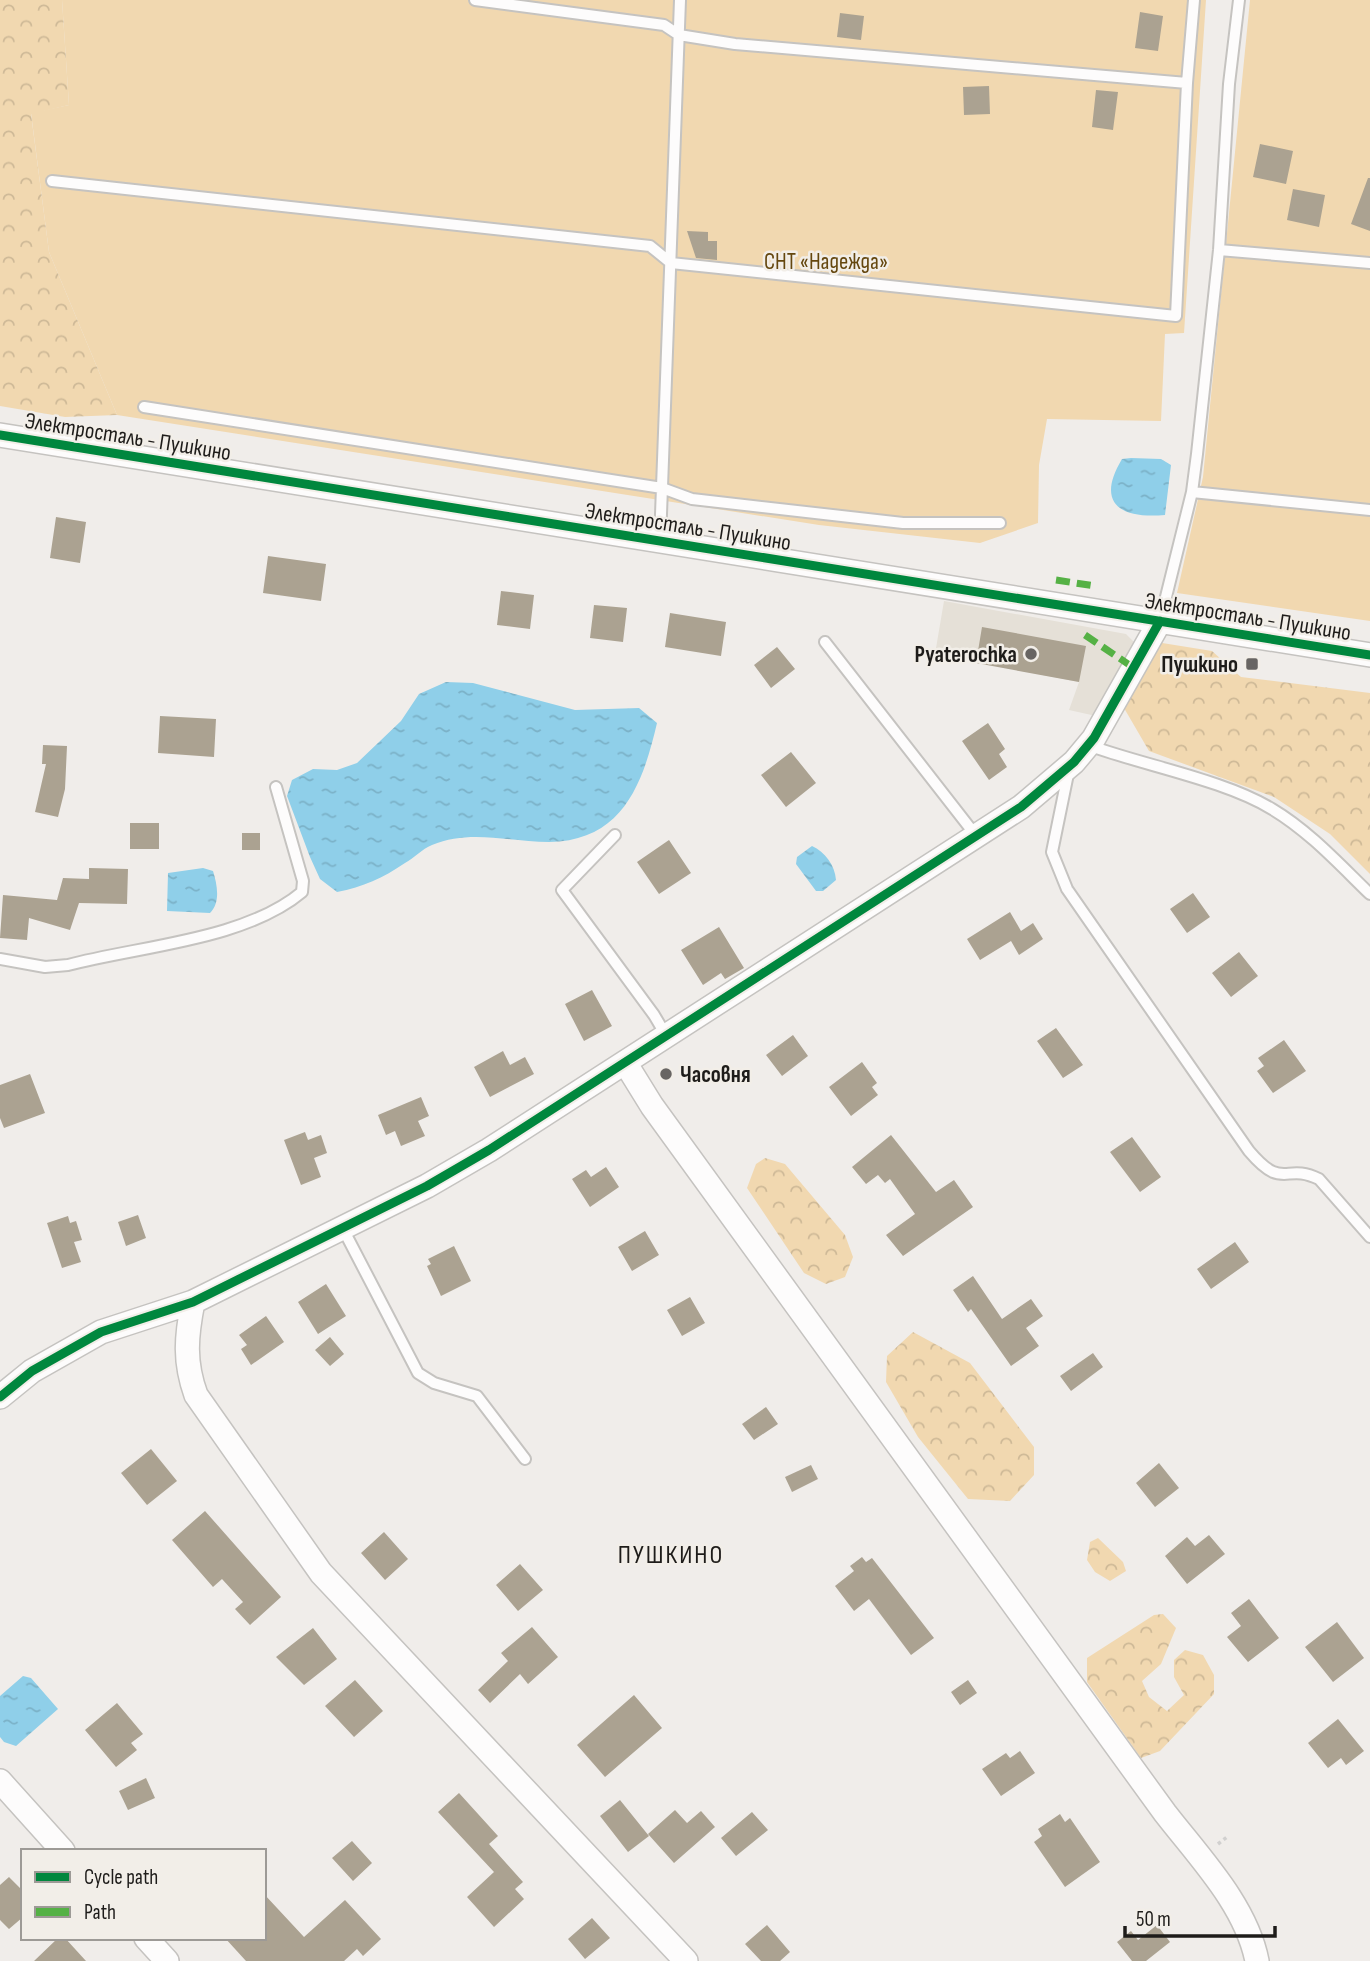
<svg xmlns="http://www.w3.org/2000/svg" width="1370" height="1961" viewBox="0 0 1370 1961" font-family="'Sofia Sans Condensed',sans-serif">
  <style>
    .built { fill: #e5e0d7 }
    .green { fill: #f1d8b0 }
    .forest { fill: url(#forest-crowns) }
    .water { fill: url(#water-ripples) }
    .building { fill: #aba291 }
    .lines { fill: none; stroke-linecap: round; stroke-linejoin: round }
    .lane-casing { stroke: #c5c3c0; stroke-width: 14 }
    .street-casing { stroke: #c5c3c0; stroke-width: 26 }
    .path { stroke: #d1d0cf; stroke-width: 3.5; stroke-dasharray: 3.5 3.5; stroke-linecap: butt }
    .lane { stroke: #fdfcfc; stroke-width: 10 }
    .street { stroke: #fdfcfc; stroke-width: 23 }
    .quiet { stroke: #55b145; stroke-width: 7; stroke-dasharray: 14 7; stroke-linecap: butt }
    .cycleway-casing { stroke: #f2eee8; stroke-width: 13 }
    .cycleway { stroke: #00873e; stroke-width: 9 }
    .poi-dot { fill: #686563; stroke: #f2eee8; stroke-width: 2.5 }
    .labels { text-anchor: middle; stroke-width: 5; stroke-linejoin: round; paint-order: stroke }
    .park-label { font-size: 23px; fill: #65470f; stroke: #f2eee8 }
    .street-label { font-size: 23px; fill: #1e1c1a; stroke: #f2eee8 }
    .poi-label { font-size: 23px; font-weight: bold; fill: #1e1c1a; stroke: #f2eee8; text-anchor: end }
    .quarter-label { font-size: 26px; letter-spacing: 2px; fill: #1e1c1a; stroke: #f2eee8 }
  </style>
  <defs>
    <pattern id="forest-crowns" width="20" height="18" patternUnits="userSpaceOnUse" patternTransform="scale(1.75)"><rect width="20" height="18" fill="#f1d8b0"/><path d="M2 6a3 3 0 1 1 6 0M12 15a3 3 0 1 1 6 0" fill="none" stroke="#ceb997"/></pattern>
    <pattern id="water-ripples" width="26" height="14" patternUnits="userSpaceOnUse" patternTransform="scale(1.75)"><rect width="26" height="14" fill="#8fcfe9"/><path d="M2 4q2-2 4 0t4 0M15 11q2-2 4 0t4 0" fill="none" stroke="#7bb1c7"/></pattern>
  </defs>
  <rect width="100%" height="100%" fill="#f0edea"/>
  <!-- built -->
  <path class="built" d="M944,601L1126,634L1139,647L1096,716L1069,710L1079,682L935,654Z"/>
  <!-- green -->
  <path class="green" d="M62,0H1206L1184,333L1165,334L1161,421L1047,419L1039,465L1038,523L980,543L819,525L117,415L49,252L31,113L69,105Z
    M1250,0H1370V621L1177,593L1203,477Z"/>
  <!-- forest -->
  <path class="forest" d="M0,0H62L69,105L31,114L49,252L117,415L65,417L0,406Z
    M1156,642L1212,651L1241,677L1370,693V874L1330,834L1274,797L1149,751L1124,708Z
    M765,1158L785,1164L845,1235L853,1257L845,1277L826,1284L804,1273L747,1188L756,1164Z
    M913,1332L970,1363L1034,1447V1475L1010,1501L968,1499L918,1437L886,1382L887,1356Z
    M1098,1538L1123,1562L1126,1571L1110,1581L1095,1572L1087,1560L1090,1542Z
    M1163,1614L1176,1628L1161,1664L1142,1681L1149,1697L1167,1711L1184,1695L1174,1677V1660L1185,1650L1203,1655L1214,1675V1694L1160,1751L1141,1758L1087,1682V1658L1154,1615Z"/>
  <!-- water -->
  <path class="water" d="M1131,458L1161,459L1171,465L1165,515C1121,519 1095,504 1122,459Z
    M446,682L473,683L575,710L639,708L657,723C643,783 623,841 549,842C510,842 470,829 432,845C422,849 414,858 405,863C383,878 363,887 337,892L320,879L310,857L287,796L292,780L313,769L337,770L357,763L401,721L419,694Z
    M812,846C825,852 835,865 836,880L823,891H816L796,864L797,857Z
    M203,868L213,871C217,884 221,902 210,913L167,911L168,873Z
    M23,1676L31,1678L58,1709L16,1746L4,1742L0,1737V1696Z"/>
  <!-- building -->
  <path class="building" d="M1140,12L1163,16L1158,51L1135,48Z
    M840,13L864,16L861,40L837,37Z
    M989,86L990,114L964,115L963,87Z
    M1096,90L1118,92L1113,130L1092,127Z
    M1260,144L1293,151L1286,184L1253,177Z
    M1368,178H1370V231L1351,224Z
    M1293,189L1325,195L1319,227L1287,220Z
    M687,231L708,232V241H717V260L696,258Z
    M56,517L86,522L80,563L50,558Z
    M268,556L326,564L321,601L263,593Z
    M501,591L534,595L530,629L497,625Z
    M594,605L627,608L623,642L590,638Z
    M670,613L726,622L721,656L665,647Z
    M982,627L1086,646L1079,682L976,663Z
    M777,647L795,669L771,688L754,665Z
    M160,716L216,719L214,757L158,753Z
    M988,723L1005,749L999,754L1007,767L989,780L962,741Z
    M43,745L67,746L65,789L58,817L35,812L46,764H42Z
    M791,752L816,783L786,807L761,775Z
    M130,823H159V849H130Z
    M242,833H260V850H242Z
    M669,840L691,873L659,894L637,862Z
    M89,868L128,869L127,904L79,903L70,930L29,918L27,940L0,938L3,895L57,900L63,878L89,879Z
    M1193,893L1210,917L1187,933L1170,909Z
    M1010,912L1021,931L1033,923L1043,939L1019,955L1011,941L980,960L967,939Z
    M719,927L744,968L725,979L721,973L703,985L681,950Z
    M1239,952L1258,976L1231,997L1212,973Z
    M592,990L612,1026L584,1041L565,1004Z
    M1056,1028L1083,1065L1063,1078L1037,1041Z
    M793,1035L808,1056L782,1076L766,1055Z
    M1284,1040L1306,1071L1273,1093L1257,1071L1264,1066L1258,1058Z
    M503,1051L510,1065L525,1057L534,1074L490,1097L474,1067Z
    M862,1062L877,1083L872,1087L878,1095L851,1116L829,1087Z
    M30,1074L45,1113L4,1128L0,1118V1085Z
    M421,1097L429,1116L418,1121L425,1136L401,1146L395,1131L386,1135L378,1115Z
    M305,1132L308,1140L321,1135L327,1153L314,1158L321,1177L301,1185L284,1140Z
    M891,1135L936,1192L954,1180L973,1207L903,1256L886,1235L915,1214L890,1179L885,1183L878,1175L866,1184L852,1167Z
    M1132,1137L1161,1177L1140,1192L1110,1152Z
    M606,1167L619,1187L590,1207L572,1179L586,1170L591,1177Z
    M138,1215L146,1238L126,1246L118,1222Z
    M68,1216L70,1223L76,1221L82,1240L74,1242L81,1262L62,1268L47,1223Z
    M645,1231L659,1255L632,1271L618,1247Z
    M1235,1242L1249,1262L1211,1289L1197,1269Z
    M454,1246L471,1281L441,1296L427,1266L431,1264L428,1259Z
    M973,1276L1002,1319L1031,1299L1043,1316L1026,1328L1039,1346L1011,1366L971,1309L968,1312L953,1290Z
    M326,1284L346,1316L318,1334L298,1302Z
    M690,1297L705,1323L682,1336L667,1310Z
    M266,1316L284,1342L251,1365L241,1349L247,1345L239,1335Z
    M330,1337L344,1354L330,1366L315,1350Z
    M1093,1353L1103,1367L1071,1391L1060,1376Z
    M766,1407L778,1424L754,1440L742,1424Z
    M151,1449L177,1481L147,1505L121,1473Z
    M1159,1463L1179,1488L1155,1507L1136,1483Z
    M811,1465L818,1479L792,1492L785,1477Z
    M205,1511L281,1597L250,1625L235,1609L243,1602L222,1579L213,1587L172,1540Z
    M384,1532L408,1559L385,1580L361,1553Z
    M1209,1535L1225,1554L1187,1584L1165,1556L1187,1537L1195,1546Z
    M862,1557L866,1562L872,1558L934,1638L911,1655L869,1599L854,1611L835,1586L854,1571L850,1566Z
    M520,1564L543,1590L518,1611L496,1585Z
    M1249,1599L1279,1638L1248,1662L1227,1637L1241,1626L1231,1613Z
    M1337,1622L1364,1658L1333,1682L1305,1647Z
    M532,1627L558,1657L528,1684L520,1674L490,1703L478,1690L508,1661L501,1653Z
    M313,1628L337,1659L304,1685L276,1657Z
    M355,1680L383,1711L354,1737L325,1706Z
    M968,1680L977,1693L960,1705L951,1692Z
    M634,1695L662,1728L605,1777L577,1745Z
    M117,1703L143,1734L131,1743L137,1750L116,1767L85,1730Z
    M1338,1719L1364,1751L1346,1765L1341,1758L1328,1768L1308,1743Z
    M1020,1751L1035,1773L1001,1796L982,1769L1006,1753L1010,1758Z
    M146,1778L155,1798L128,1810L119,1791Z
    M459,1793L498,1836L489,1844L523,1882L515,1889L524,1899L494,1927L467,1897L494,1872L438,1812Z
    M620,1800L649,1836L628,1852L600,1816Z
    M675,1810L687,1823L701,1811L715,1827L674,1863L648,1834Z
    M752,1812L768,1830L736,1856L721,1838Z
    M1060,1814L1065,1822L1070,1818L1100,1862L1065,1887L1034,1842L1042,1836L1038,1829Z
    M352,1841L372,1863L353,1881L332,1858Z
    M9,1877L23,1891V1917L9,1929L0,1920V1885Z
    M264,1894L304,1937L345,1900L381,1939L363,1956L357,1949L344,1961H246L225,1938H264Z
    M592,1918L610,1938L585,1959L568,1939Z
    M767,1925L790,1952L780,1961H761L745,1944Z
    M1157,1925L1170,1942L1146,1961H1132L1117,1942L1131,1931L1138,1940Z
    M58,1938H65L86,1961H34Z"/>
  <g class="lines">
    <defs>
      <path id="lane" d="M475,0L664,25L679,35L735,44L1187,83
        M52,181L650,246L671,263L1176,316L1187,83L1194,0
        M1219,250L1370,263
        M144,407L662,488L692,499L903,523H1000
        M1192,492L1370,510
        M660,541L680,0
        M1160,621L1192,492L1197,454L1219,250L1229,84L1239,0
        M825,642L977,837
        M1088,745C1142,765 1225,780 1272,809C1309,831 1339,864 1370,894
        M1069,769L1052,852L1067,889L1249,1151C1284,1192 1284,1162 1319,1179L1370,1237
        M615,835L562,890L654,1015L667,1037
        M0,959L45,967L68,965C139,946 245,940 302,892L303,881L276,787
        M342,1227L418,1373L434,1383L477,1396L525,1459"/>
      <path id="street" d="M0,435L1370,655
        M626,1064L652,1106L1165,1813C1199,1857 1246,1905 1257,1961
        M193,1302C186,1337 184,1362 196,1395L321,1573L686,1961
        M0,1397L32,1371L101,1332L193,1302L427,1186L489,1150L1021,807L1074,762L1094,738L1160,621
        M0,1781L63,1851
        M146,1938L167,1961"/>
    </defs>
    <!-- lane casing -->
    <use href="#lane" class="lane-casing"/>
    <!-- street casing -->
    <use href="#street" class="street-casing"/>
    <!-- path -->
    <path class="path" d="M1218,1844L1227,1837"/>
    <!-- lane -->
    <use href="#lane" class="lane"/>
    <!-- street -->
    <use href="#street" class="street"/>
    <!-- quiet -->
    <path class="quiet" d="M1056,580L1095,586
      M1085,635L1134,668"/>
    <defs>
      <path id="cycleway" d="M0,435L1370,655
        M0,1397L32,1371L101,1332L193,1302L427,1186L489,1150L1021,807L1074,762L1094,738L1160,621"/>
    </defs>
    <!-- cycleway casing -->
    <use href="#cycleway" class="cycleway-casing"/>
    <!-- cycleway -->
    <use href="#cycleway" class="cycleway"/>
  </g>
  <!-- markers -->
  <g class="poi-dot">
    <circle cx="1031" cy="654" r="7"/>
    <rect x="1245" y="657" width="14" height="14" rx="3.5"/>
    <circle cx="666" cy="1074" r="7"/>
  </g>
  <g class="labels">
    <!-- park labels -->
    <g class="park-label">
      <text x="826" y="269">СНТ «Надежда»</text>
    </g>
    <!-- street labels -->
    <g class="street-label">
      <text transform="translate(128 436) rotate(9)" y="8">Электросталь - Пушкино</text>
      <text transform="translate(688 526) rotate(9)" y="8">Электросталь - Пушкино</text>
      <text transform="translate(1248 616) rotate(9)" y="8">Электросталь - Пушкино</text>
    </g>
    <!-- poi labels -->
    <g class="poi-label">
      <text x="1017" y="662">Pyaterochka</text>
      <text x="1238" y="672">Пушкино</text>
      <text x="680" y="1082" text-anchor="start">Часовня</text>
    </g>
    <!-- quarter labels -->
    <g class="quarter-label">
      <text x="671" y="1563">ПУШКИНО</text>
    </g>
  </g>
  <!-- legend -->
  <rect x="21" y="1849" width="245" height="91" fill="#f2eee8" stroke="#9d9a96" stroke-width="2"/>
  <rect x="35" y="1872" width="35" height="10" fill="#00873e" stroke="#9d9a96" stroke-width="2"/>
  <text x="84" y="1884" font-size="21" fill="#1e1c1a">Cycle path</text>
  <rect x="35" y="1907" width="35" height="10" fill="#55b145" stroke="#9d9a96" stroke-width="2"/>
  <text x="84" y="1919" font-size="21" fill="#1e1c1a">Path</text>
  <!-- scale -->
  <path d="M1125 1926v10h150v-10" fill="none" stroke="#1e1c1a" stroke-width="3.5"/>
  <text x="1136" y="1926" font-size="21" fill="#1e1c1a" stroke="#f2eee8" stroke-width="5" paint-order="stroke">50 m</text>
</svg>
